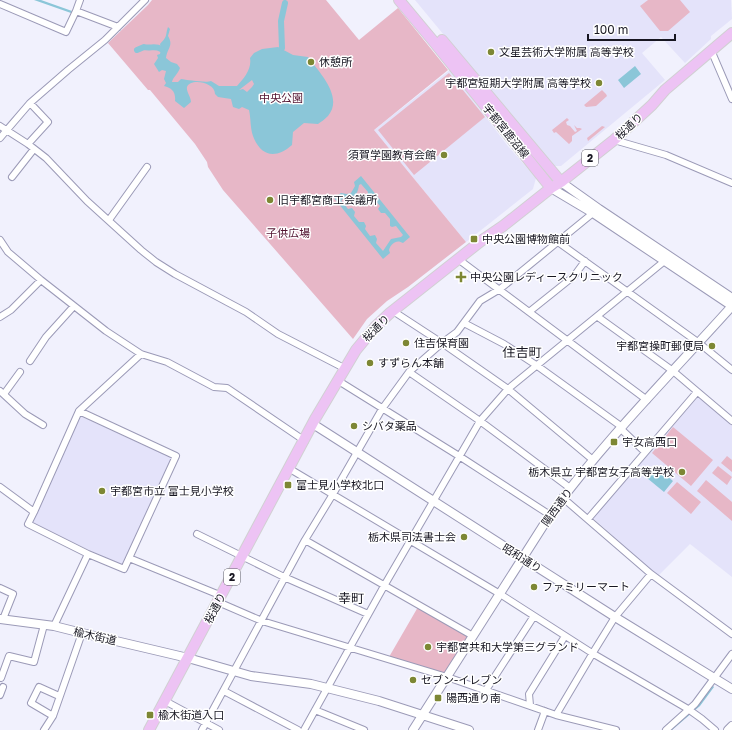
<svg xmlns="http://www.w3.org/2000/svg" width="732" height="730" viewBox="0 0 732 730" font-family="'Golos Text','Noto Sans JP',sans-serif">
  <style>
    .built { fill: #e4e3fa }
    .green { fill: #e7b7c7 }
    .water { fill: #8bc6d8; fill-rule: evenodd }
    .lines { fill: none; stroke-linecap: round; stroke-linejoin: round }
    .canal { stroke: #8bc6d8; stroke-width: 6 }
    .minor-casing { stroke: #9b9ab7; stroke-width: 8 }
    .tertiary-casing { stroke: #9b9ab7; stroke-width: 10 }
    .primary-casing { stroke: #d1d0d3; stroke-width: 12 }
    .minor { stroke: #fff; stroke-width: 6 }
    .tertiary { stroke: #fff; stroke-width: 8 }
    .primary { stroke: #edc3f4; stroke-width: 10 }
    .poi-dot { fill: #7d8734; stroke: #fff; stroke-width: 1.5 }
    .labels { text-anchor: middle; stroke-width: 3; stroke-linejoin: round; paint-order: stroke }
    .shield { fill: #fff; stroke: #5d5c64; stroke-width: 1 }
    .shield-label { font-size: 10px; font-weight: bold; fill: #171621 }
    .poi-label { font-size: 11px; fill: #171621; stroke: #fff; text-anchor: start }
    .park-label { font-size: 11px; fill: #511330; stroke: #fff }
    .street-label { font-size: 11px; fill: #171621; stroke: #fff }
    .quarter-label { font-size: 13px; fill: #171621; stroke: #fff }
  </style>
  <rect width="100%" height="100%" fill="#f1f1fd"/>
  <!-- built -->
  <path class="built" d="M415,0H731L732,19L711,36V39L685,63L661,37L642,53L665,80L561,166H552Z
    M450,70L507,145L536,178L533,189L466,242L374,130Z
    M698,397L732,425V577L690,544L658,576L593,518Z
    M80,416L172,458L124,566L32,524Z"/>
  <!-- green -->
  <path class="green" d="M152,0H326L359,40L398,8L448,70L374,130L466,242L408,287L387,301L367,319L353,339L223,190L208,167L207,162L195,144L150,90H148L108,43L148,5Z
    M648,0H680L690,12L668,31H660L640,6Z
    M449,73L485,117L414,175L378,130Z
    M601,89L606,94L607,96L596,106L586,107L584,105L602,90Z
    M567,118L569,120L566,122L567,125L570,126L575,132L577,131L574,125L577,128H580L582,129L572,136V141L569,144L556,132L554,133L552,130Z
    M602,126L605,127L588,141L587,138Z
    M673,427L713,460L691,486L652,453Z
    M727,456L732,460V472L721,463Z
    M718,466L732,477L727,485L712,473Z
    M706,480L732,502V521L697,491Z
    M677,482L701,502L691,514L667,493Z
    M418,607L466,636L467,638L445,673L389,657Z"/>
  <!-- water -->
  <path class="water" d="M34,0H41L72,11L71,13Z
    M168,27L170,29L168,36C174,46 167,48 166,58L171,62L177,64L180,68C178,74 173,77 172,82H178L181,79C187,80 207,83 211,81L219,86H237C244,78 252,69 250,58L254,53L262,49L278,47L293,55L308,57C319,72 344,97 328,116C325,119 321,122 318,124L304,123L293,132L292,145C276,159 261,157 253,136C250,127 251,119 249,110L242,107L239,109L233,107L231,99L218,97L215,94C215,82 190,78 187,87C186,91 191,97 191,102L184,108L175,101C176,92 172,88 164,86L166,83L164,79L166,71L162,70L159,72L154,64L158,58L157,55L160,54L161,49L160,44C168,36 165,36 168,27ZM252,80L254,84L252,87L247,92L243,89L239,90Z
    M635,66L641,74L624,88L618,80Z
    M361,176L410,237L403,243C397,239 391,243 389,250L390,253L383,259L334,198L341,193L347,194L351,193L355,186L354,182ZM361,184L368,192L367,196L370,200L374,199L380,206L378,209L381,213H385L390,219V226L392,227L396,226L403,235L401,237L391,239L383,251L376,243L377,239L375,235L370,236L365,229L366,226L364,222H359L354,216L355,212L352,208L348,209L341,200C350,195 357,200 359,185Z
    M656,467L673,481L664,492L647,478Z
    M713,686L714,687L700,706L672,730H669L698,705Z"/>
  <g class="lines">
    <!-- canal -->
    <path class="canal" d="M282,48L281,21L285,3
      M137,50L144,47C150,49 155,45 161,49"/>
    <defs>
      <path id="minor" d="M0,4L66,32L76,11L118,27
        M76,11L80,0
        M711,50L732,99
        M0,126L28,144L46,158L87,201L141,250L156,262L175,274L246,312L278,334L344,368
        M0,138L30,103L68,70L105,40L145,0
        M614,140L666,155L732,183
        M28,144L48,122L30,103
        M12,177L34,149
        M109,220L147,167
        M0,240L8,252L41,280L106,331L141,354L167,362L214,387L227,388L305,441
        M558,242L699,343L732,370
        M458,259L647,400
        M393,311L442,343L508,389L593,460
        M529,312L574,276L585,261
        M0,317L11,310L41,280
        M598,317L673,371L732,421
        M464,323L504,344L536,365L622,427
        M30,361L46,337L74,306
        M409,372L480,421L570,488
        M337,380L459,456L550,515
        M0,391L25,414L43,425
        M4,394L20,372
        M79,411L141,354
        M621,429L645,452
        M290,469L500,594L592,653L688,709L702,719L715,730
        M0,487L34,512L28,524L88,554L54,626
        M563,498L651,574L732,634
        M34,512L79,411L176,456L124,569L88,554
        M588,519L697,392
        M197,534L284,577L368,614
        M305,540L473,636
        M129,558L222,596
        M0,588L13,594L3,619
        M218,602L262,621L447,677L556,715L616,730
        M1,678L9,656L34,662L44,625
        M486,690L534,616
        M224,691L298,730
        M0,695L3,687
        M165,701L219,730
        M530,705L529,694L565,636
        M315,710L364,730
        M556,715L594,651L615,617L651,574
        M53,716L31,703L39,687L59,696
        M44,730L53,716L82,633
        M202,730L305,540L333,494L382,409L409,372L442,343L457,332L480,301L500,289L593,213
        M304,730L384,586L480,421L508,389L667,259
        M538,730L545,711
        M666,730L695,704L732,654"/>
      <path id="tertiary" d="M561,182L599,209L732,298
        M551,188L593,213L732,306
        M313,424L615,617L714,678L732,689
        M0,619L54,626L82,633L188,658L251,676L311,684L379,701L469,730
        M413,730L550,515C604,441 670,375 732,306
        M728,730L732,726"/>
      <path id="primary" d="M399,0L434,42L551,188
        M442,40L561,182
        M149,730L315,419L356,350L375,327L390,313L481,241L503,226L551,188L561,182L614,140L652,105L665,90L732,33"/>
    </defs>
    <!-- minor casing -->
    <use href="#minor" class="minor-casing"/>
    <!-- tertiary casing -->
    <use href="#tertiary" class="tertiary-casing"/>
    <!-- primary casing -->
    <use href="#primary" class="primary-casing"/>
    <!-- minor -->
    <use href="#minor" class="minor"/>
    <!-- tertiary -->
    <use href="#tertiary" class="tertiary"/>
    <!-- primary -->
    <use href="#primary" class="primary"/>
  </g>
  <!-- markers -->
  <g class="poi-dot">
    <circle cx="491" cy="52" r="4"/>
    <circle cx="311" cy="62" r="4"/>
    <circle cx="599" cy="83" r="4"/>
    <circle cx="444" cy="155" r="4"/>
    <circle cx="270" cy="200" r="4"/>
    <rect x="470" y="235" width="8" height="8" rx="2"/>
    <path d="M459 271h4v4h4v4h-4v4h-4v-4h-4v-4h4z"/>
    <circle cx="406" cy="343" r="4"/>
    <circle cx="712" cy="346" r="4"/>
    <circle cx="370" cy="363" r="4"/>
    <circle cx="354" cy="426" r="4"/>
    <rect x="610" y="438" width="8" height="8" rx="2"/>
    <circle cx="682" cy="472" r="4"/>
    <rect x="284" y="481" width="8" height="8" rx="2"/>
    <circle cx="102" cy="491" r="4"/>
    <circle cx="464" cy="537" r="4"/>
    <circle cx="534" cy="587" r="4"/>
    <circle cx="428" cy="647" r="4"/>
    <circle cx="413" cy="680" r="4"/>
    <rect x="434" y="694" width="8" height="8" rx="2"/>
    <rect x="146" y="711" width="8" height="8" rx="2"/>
  </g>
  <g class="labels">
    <!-- shield labels -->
    <g class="shield">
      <rect x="582" y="150" width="16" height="16" rx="3"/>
      <rect x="224" y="569" width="16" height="16" rx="3"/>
    </g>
    <g class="shield-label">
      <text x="590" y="162">2</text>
      <text x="232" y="581">2</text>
    </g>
    <!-- poi labels -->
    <g class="poi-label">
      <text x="499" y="56">文星芸術大学附属 高等学校</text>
      <text x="319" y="66">休憩所</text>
      <text x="591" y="87" text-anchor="end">宇都宮短期大学附属 高等学校</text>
      <text x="436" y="159" text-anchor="end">須賀学園教育会館</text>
      <text x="278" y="204">旧宇都宮商工会議所</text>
      <text x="482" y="243">中央公園博物館前</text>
      <text x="470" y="281">中央公園レディースクリニック</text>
      <text x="414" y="347">住吉保育園</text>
      <text x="704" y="350" text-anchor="end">宇都宮操町郵便局</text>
      <text x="378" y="367">すずらん本舗</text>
      <text x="362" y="430">シバタ薬品</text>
      <text x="622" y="446">宇女高西口</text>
      <text x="674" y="476" text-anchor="end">栃木県立 宇都宮女子高等学校</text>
      <text x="296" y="489">富士見小学校北口</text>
      <text x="110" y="495">宇都宮市立 富士見小学校</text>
      <text x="456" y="541" text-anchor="end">栃木県司法書士会</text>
      <text x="542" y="591">ファミリーマート</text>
      <text x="436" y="651">宇都宮共和大学第三グランド</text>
      <text x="421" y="684">セブン-イレブン</text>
      <text x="446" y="702">陽西通り南</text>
      <text x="158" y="719">楡木街道入口</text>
    </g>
    <!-- park labels -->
    <g class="park-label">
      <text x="281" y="102">中央公園</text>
      <text x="288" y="237">子供広場</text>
    </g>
    <!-- street labels -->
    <g class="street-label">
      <text transform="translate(629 126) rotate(-43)" y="4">桜通り</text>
      <text transform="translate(506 131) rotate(51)" y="4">宇都宮鹿沼線</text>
      <text transform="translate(376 328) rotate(-45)" y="4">桜通り</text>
      <text transform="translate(557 507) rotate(-54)" y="4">陽西通り</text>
      <text transform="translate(522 558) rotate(32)" y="4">昭和通り</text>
      <text transform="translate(215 608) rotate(-62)" y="4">桜通り</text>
      <text transform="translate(95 636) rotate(13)" y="4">楡木街道</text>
    </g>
    <!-- quarter labels -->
    <g class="quarter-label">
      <text x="522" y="357">住吉町</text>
      <text x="351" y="603">幸町</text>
    </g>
  </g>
  <!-- scale -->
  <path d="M588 34v6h87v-6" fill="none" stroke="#171621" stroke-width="2"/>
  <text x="594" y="34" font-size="12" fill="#171621" stroke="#ffffff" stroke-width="3" paint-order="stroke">100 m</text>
</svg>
